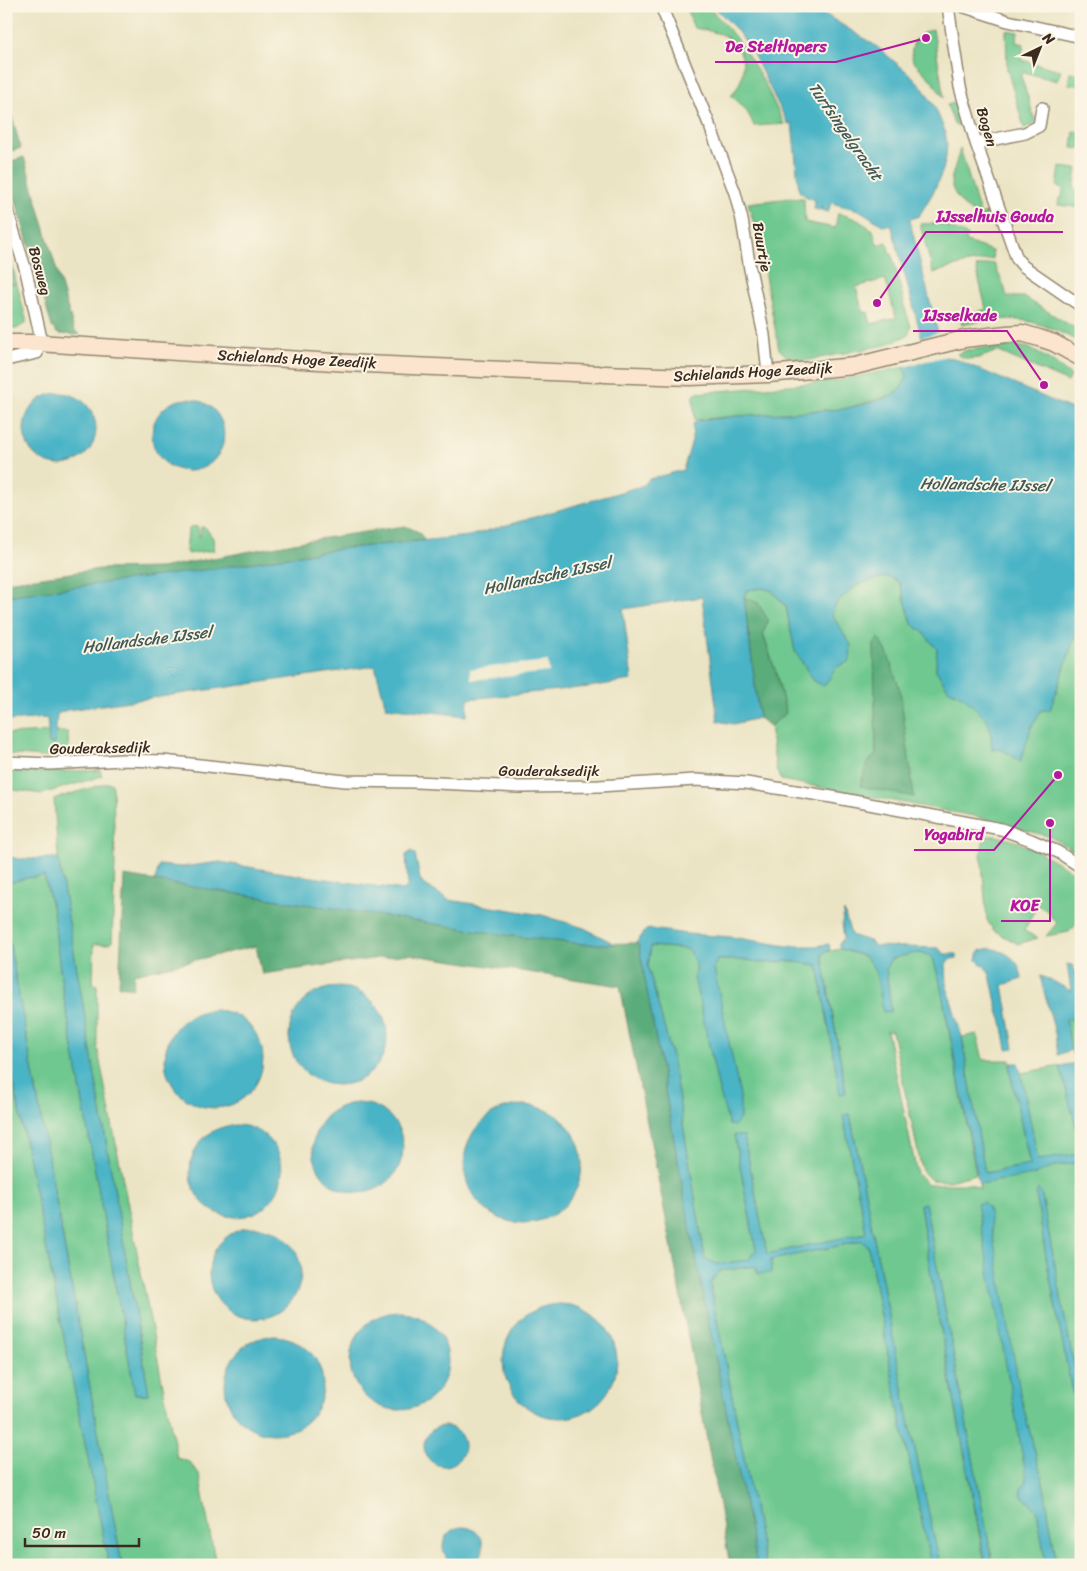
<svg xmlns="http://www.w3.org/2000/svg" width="1087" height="1571" viewBox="0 0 1087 1571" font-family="Sriracha,sans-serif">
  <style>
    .green { fill: #6ec88f; stroke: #547956; fill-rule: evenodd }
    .forest { fill: #5aac7a; stroke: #4a6b4c }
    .water { fill: #49b4c6; stroke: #426f72 }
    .pier { fill: #ebe4c4 }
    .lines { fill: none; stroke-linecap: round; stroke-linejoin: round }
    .street-casing { stroke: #938771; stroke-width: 14 }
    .secondary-casing { stroke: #938771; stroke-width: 19 }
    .street { stroke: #fff; stroke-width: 11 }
    .secondary { stroke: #fbe5cf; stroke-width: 16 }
    .labels { text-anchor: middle; stroke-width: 4; stroke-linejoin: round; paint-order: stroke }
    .street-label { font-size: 15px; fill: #3b2a1e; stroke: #fcf5e5 }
    .water-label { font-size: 16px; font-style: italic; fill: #405a59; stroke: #fcf5e5 }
    .leader { fill: none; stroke: #b5179e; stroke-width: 2 }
    .callout-dot { fill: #b5179e; stroke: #fcf5e5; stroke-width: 2 }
    .callout-label { font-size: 16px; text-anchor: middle; font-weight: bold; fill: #b5179e; stroke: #fcf5e5; stroke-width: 4; stroke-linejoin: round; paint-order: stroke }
  </style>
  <rect width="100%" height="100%" fill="#fcf5e5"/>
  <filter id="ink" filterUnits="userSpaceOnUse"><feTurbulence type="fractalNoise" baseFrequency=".02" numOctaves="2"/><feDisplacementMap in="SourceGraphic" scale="10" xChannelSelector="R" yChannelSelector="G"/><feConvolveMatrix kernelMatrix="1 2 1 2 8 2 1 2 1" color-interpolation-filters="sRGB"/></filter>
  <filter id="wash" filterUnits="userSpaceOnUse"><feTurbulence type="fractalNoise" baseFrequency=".0096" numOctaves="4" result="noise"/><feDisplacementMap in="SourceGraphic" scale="20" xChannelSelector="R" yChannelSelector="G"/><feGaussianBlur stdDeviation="1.12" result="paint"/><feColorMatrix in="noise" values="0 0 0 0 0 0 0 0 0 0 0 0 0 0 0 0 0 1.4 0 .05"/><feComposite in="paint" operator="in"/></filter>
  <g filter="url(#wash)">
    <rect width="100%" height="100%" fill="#ebe4c4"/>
    <!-- green -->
    <path class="green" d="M685,6H707C746,44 762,76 784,124L754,126C749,113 743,105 731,96C748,78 748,49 725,36C719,33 712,32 706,30V29L705,30L694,28Z
      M933,29L944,98L932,81L913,61C908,46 917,33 933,29Z
      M1006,30L1018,32L1016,42L1024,44L1021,60L1061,70L1057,81L1024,72L1021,76L1036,123L1024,128L1007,69Z
      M1070,72L1081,73V85L1068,84Z
      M958,102L965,123L955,126L947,105Z
      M1074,131L1081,132V149L1072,148Z
      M960,148L980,214L981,215L993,210L995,211L998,220C980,226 953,200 951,182C951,177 959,155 960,148Z
      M1060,167L1077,169L1074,189L1081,190V208L1058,205L1059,198H1062L1063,188L1057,187Z
      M790,198H804L805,222L835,228L838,213L856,219L873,230L877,245L887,242L890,254H892L904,302H903L911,327L908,335L886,345L804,361C794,360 786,357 779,349L757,234L748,203ZM885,279L896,318L871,324L868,312L863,313L856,287Z
      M939,223L969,236L966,238L967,242L992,251L993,259L963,264L933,273L920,224Z
      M994,263C998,274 1005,285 1007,297H1024L1081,332V343C1036,318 1012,314 962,325L960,318L986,309L976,267Z
      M6,284H17L26,319V323L16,329L6,326Z
      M1010,345L1029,348L1050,360L1071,376L1068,382L997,351C984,356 970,364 957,354L967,350Z
      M904,367L907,377L901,388L892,395L844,409L737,416L695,420L693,397L696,393L836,381Z
      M192,526L198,527L199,537H200L201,527H205L213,538L214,550L188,554L186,552L188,530Z
      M890,577L900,583L912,624L923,632L937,649L936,670L948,689L964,697L986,719L991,731L992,750L1001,749L1021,760L1031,728L1041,710H1050L1081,618V844L1076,852L1051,837L974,816L781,780L776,770L770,726L786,713L776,673L763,634L744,597L747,590L763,588L772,591L786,607L795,651L814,681L840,630L832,614C839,590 866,578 890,577ZM874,643L914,797L867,764L876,754Z
      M50,732L49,743L55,744L56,732H68L69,755L41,757L6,754V734Z
      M6,769L50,772L100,770L102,776L42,794L7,789Z
      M107,783H111L113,787L115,863L112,942L107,944H94L93,984L97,985V1046L177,1458L189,1462L199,1474L216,1565H122L6,924V884L26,878L44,876L53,911L62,986L135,1394H149L58,858L54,799Z
      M988,836C1010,833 1063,864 1081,878V926L1078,923L1069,932L1046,936L1057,923L1050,916L1051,913L1037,905L1024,931L1038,938L1018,944L993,930L987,920L981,853L983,842Z
      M651,946L687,949C694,958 699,966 694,977L719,1090L714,967L717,960H747L762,963L788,961L818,965L841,1094L846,1092L822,953L840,949L863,956L870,962L875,971L884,1011H891L886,967L891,959C903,956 922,948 933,958L940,983L976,1174L949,1181L931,1180L922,1171L892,1031H887L917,1174L928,1184H972L980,1189L979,1184L1028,1173L1034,1175L1055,1166L1081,1162V1403L1041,1192L1036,1194L1047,1263L1081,1438V1565H1057L1044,1487L1021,1398L1027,1481L1021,1488V1495L1037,1510L1046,1565H993L925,1203L920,1205L933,1288L985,1565H940L910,1425L850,1114L843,1115L866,1233L767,1254L744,1137L734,1136L756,1250L748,1260L717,1264L705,1259L672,1057L648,967Z
      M1066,1019L1081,1021V1084L1076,1063L1071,1050Z
      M977,1034L983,1060H1010V1073L1030,1165L985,1173L962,1037Z
      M6,1044L109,1565H6Z
      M1060,1066L1081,1146V1154L1038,1161L1021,1073Z
      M862,1241L868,1246L897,1402L931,1565H765L710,1283L719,1271L756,1266L771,1273V1260Z"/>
    <!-- forest -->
    <path class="forest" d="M6,97L21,148L6,153Z
      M24,157L74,330L80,335L58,334L52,327L6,166V163Z
      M6,241L17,284H6Z
      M405,526L419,532L424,540L339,549L204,570L6,596V582L100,569L160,568L305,541Z
      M744,597L758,603L768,620L763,634L776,673L786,713L770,726L759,718Z
      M879,638L887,652L900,690L914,797L860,786L867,764L876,754L874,643Z
      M124,876L513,936L583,944L636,943L639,946L691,1233L757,1565H730L671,1244L620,986L408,954L262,974L256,946L134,974L133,988L119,986Z"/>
    <!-- water -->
    <path class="water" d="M713,6H812L876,46L913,77L922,87L935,107L945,131L947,144L946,157L943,170L934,191L919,216L910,219L911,226L944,357L954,358L967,364L1081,413V618L1050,710H1041L1031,728L1021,761L1001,749L992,750L991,731L986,719L964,697L948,689L936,670L937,649L923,632L912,624L900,583L890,577L879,578L857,585L835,604L832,615L851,645L850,661L837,667L824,686L814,681L795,651L786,606L772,591L763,588L747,590L744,597L759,718L733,724L718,721L702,597L623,609L632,680L589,687L468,699L467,716L386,707L375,666L67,710L57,714L55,744L49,743L47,718L6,721V596L204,570L339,549L469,536L604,497L644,485L649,479L683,470L692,441L693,424L697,421L737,416L844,409C859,405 890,400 901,388C903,385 905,380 907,377L904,367L928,361L891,224L884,226L859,210L831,203L828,212L821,210L822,205L820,210L814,209L815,200L807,197L799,191L792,123L788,124L749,46L734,27Z
      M24 429a36 36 0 1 1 72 0a36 36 0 1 1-72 0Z
      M152 435a36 36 0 1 1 72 0a36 36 0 1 1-72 0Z
      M412,851L415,854L420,879L423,884L449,900L542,915L584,928L615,944H583L513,936L155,881L159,865L181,867L220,862L284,873L403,890L408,886L406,855Z
      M6,856L20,859L58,858L149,1394H135L62,986L53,911L44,876L26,878L6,884Z
      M844,911L851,935L872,942L874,946L938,948L945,954H957V958L951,959L946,963L947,987L962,1037L985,1173L1030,1165L1010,1072L1011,1063H1018L1021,1073L1038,1160L1081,1154V1162L1055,1166L1034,1175L979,1184L940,983L933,958C922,948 903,956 891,959L886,968L891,1011L883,1012C880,996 878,963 863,956C856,953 847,951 840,949L839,944L844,938L842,923Z
      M6,924L122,1565H109L6,1044Z
      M651,929L687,934L732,937L787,946H817L829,944L830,950L822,954L846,1093L840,1094L818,965L788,961L762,963L747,960H717L714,968L740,1096V1119L735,1126L729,1125L719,1090L694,977C700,966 694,958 687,949L651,946L648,967L672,1057L705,1259L717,1264L748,1260L756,1250L734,1135L744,1136L767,1254L866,1233L843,1115L850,1114L910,1425L940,1565H931L897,1402L868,1246L861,1241L771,1260V1273L758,1274L755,1266L719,1271L710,1283L765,1565H757L691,1233L639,946L636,943L646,930Z
      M991,948C1009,953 1020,960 1022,979L1003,985L1014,1048L1007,1049L1002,1022L998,1011L990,975L985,967L977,960L979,951Z
      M1067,964L1073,965L1081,998V1021L1066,1019L1071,1050L1058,1055L1055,1033L1040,976L1051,980L1071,991Z
      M289 1036a49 49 0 1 1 98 0a49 49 0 1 1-98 0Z
      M165 1059a49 49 0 1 1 98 0a49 49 0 1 1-98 0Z
      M1076,1063L1081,1084V1146L1060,1066Z
      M313 1148a45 45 0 1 1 90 0a45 45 0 1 1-90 0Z
      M464 1164a59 59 0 1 1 118 0a59 59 0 1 1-118 0Z
      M190 1171a46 46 0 1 1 92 0a46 46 0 1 1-92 0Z
      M1038,1189L1041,1192L1081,1403V1438L1047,1263L1036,1194Z
      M983,1202L988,1207L1021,1398L1044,1487L1057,1565H1046L1037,1510L1021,1495V1488L1027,1481L977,1204Z
      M925,1203L926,1208L993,1565H986L933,1288L920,1205Z
      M209 1273a46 46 0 1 1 92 0a46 46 0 1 1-92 0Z
      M503 1361a57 57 0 1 1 114 0a57 57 0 1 1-114 0Z
      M350 1361a49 49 0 1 1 98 0a49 49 0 1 1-98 0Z
      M225 1385a49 49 0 1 1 98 0a49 49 0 1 1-98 0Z
      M424 1446a20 20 0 1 1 40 0a20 20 0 1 1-40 0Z
      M443 1547a20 20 0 1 1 40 0a20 20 0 1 1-40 0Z"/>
    <!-- pier -->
    <path class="pier" d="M940,332L946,355H951L904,367V365L925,359L920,338Z
      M548,661L549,672L471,680L470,669Z"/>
  </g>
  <g filter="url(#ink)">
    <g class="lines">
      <defs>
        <path id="street" d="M661,6L709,124
          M948,6L960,87L976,143L1017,259L1023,266L1081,306
          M962,6L1008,21L1081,37
          M711,129L735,193L742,220L750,269L764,335L768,374
          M976,143L1025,133L1039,126L1042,108
          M6,207L26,271L40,334L37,353L6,360
          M6,762L49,764L122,760L163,761L345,781L416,782L519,787L599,786L695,780L746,783L832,797L1001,829L1031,840L1058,852L1081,867"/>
        <path id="secondary" d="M6,343H38L365,364L598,374
          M604,374L690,377L768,374L855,366L964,339L1007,334L1022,333L1039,338L1054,343L1081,358"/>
      </defs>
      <!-- street casing -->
      <use href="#street" class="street-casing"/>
      <!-- secondary casing -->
      <use href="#secondary" class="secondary-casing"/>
      <!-- street -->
      <use href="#street" class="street"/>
      <!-- secondary -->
      <use href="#secondary" class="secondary"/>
    </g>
  </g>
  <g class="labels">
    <!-- street labels -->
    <g class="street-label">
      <text transform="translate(987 127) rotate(74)" y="5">Bogen</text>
      <text transform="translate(762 247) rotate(80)" y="5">Buurtje</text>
      <text transform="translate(40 271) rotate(75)" y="5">Bosweg</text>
      <text transform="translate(297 359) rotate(3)" y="5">Schielands Hoge Zeedijk</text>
      <text transform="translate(753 372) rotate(-3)" y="5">Schielands Hoge Zeedijk</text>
      <text transform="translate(100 748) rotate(-1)" y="5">Gouderaksedijk</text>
      <text x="549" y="776">Gouderaksedijk</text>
    </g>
    <!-- water labels -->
    <g class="water-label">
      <text transform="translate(846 131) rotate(55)" y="6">Turfsingelgracht</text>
      <text transform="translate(985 484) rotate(1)" y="6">Hollandsche IJssel</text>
      <text transform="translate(547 575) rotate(-12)" y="6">Hollandsche IJssel</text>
      <text transform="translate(147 639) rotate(-7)" y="6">Hollandsche IJssel</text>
    </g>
  </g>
  <!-- callouts -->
  <path class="leader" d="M926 38L836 62H715M877 303L926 232H1063M1044 385L1007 331H913M1058 775L994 850H914M1050 823L1050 921H1001"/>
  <g class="callout-dot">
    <circle cx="926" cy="38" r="5"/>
    <circle cx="877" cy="303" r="5"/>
    <circle cx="1044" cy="385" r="5"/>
    <circle cx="1058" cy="775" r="5"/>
    <circle cx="1050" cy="823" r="5"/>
  </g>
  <g class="callout-label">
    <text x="776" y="52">De Steltlopers</text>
    <text x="995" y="222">IJsselhuis Gouda</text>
    <text x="960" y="321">IJsselkade</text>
    <text x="954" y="840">Yogabird</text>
    <text x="1025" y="911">KOE</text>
  </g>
  <!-- margin -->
  <rect width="1087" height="1571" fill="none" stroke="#fcf5e5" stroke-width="25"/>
  <!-- north arrow -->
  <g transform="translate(1040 48) rotate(43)" stroke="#fcf5e5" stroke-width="4" paint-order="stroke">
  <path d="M0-4L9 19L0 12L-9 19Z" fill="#3b2a1e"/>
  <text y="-8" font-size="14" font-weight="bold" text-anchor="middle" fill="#3b2a1e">N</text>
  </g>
  <!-- scale -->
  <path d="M25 1538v8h114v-8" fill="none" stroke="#3b2a1e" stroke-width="2.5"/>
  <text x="32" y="1538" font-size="15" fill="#3b2a1e" stroke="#fcf5e5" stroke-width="4" paint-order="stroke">50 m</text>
</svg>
